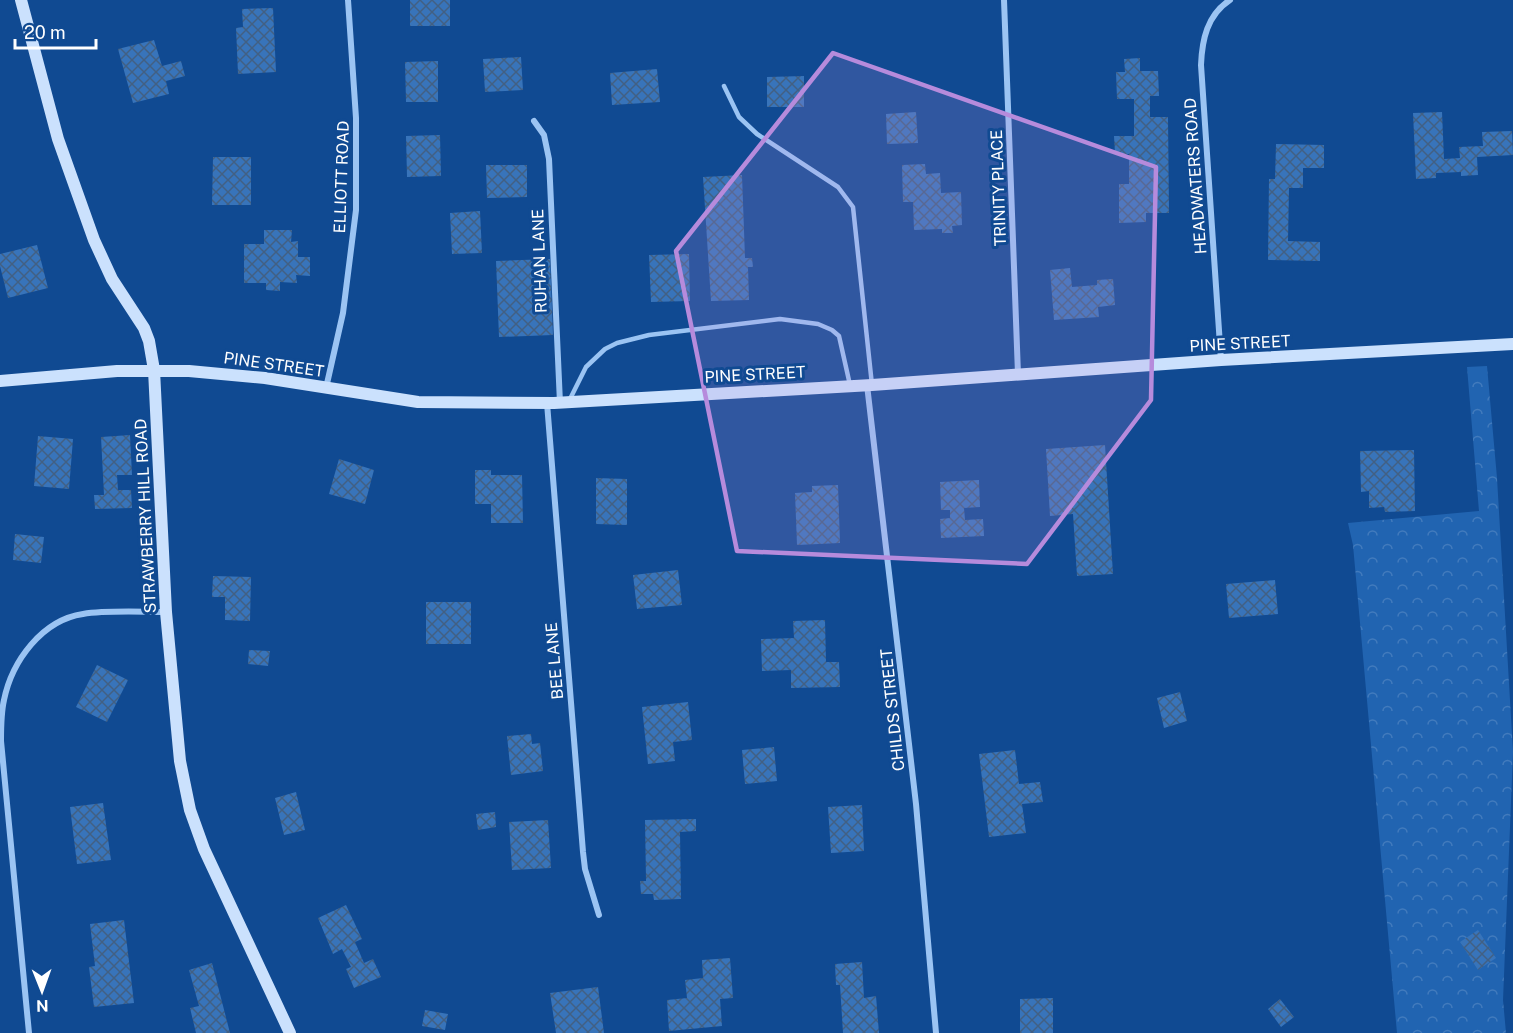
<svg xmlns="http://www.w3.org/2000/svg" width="1513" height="1033" viewBox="0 0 1513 1033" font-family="'Public Sans',sans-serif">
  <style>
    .park { fill: url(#park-crowns) }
    .building { fill: url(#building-cross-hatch) }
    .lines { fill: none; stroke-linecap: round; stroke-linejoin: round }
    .lane { stroke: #9bc4f3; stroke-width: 4.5 }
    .street { stroke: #9bc4f3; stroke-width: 6 }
    .secondary { stroke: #cbe1fd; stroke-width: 12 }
    .marked { fill: #b68bdc; fill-opacity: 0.2; stroke: #b68bdc; stroke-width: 4.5; stroke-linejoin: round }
    .labels { text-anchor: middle; stroke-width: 6; stroke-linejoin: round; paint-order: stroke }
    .street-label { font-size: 16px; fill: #fff; stroke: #104a92 }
  </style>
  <defs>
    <pattern id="park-crowns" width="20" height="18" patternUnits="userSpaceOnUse" patternTransform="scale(1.5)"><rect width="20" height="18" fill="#2164b1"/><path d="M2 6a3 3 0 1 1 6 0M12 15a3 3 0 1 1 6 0" fill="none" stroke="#427bbd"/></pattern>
    <pattern id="building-cross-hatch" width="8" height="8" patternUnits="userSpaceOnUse" patternTransform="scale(1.5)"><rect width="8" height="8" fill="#3874ba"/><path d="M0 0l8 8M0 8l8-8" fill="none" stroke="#426083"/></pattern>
  </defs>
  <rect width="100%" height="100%" fill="#104a92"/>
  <!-- park -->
  <path class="park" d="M1487,366L1497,478L1513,752L1503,1000L1506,1033H1397L1353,545L1348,523L1479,511L1467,367Z"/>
  <!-- building -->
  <path class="building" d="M410,0H450V26H410Z
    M273,8L276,72L238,74L236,28L243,27L242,9Z
    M154,40L162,66L181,61L185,76L166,81L169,94L133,103L118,49Z
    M521,57L523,90L485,92L483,59Z
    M1140,58V71H1158L1159,96H1150V117H1168L1169,213H1146V222L1119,223V184H1129V154H1115L1114,136H1134V99H1117L1116,72H1125L1124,59Z
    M438,61V102H406L405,62Z
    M657,69L660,102L612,105L610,73Z
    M804,76V107H767V77Z
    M916,112L918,143L887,144L886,114Z
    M1442,112L1444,159L1460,158L1459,147L1483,146L1482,132L1512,131L1513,155L1477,157L1478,175L1461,176V172L1436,173V178L1416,179L1413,113Z
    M440,135L441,176L407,177L406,136Z
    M1276,144L1324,145V168H1303V188H1289L1288,241L1320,242V261L1268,260L1269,179H1275Z
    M213,157H251V205H212Z
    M925,164L926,174L940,173L941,193L961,192L962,225L952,226L953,233H942V229L914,230L913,202H903L902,165Z
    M486,165H527V197L487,198Z
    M742,175L745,258H752L753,267H748L749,300L711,301L703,177Z
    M480,211L482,253L452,254L450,213Z
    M264,230H292L291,242L298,241V257H310V276L296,275L297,283L280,282V291L266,290V283H244V244H264Z
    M37,245L48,288L8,298L0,266V254Z
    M689,254L690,301L651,302L649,255Z
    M550,259L553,335L499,337L496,261Z
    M1070,268L1072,287L1097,285V280L1113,279L1115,305L1098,307L1099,317L1054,320L1050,270Z
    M130,435L132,475H117L118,490H131L132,508L95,509L94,495H104L101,437Z
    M38,436L73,439L69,489L34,486Z
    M1105,445L1113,574L1077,576L1073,514L1050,516L1046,449Z
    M1414,450L1415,511L1385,512L1384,507L1369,508V491L1361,492L1360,451Z
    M339,459L374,470L365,504L329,494Z
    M475,470H491V475H522L523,523H491V504H475Z
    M596,478L627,479V525L596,524Z
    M979,480L980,507L964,508L965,520L983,519L984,536L941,538L940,519L950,518V510H941L940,482Z
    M838,485L840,543L797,545L795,493L812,492V486Z
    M15,534L44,537L41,563L13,560Z
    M678,570L682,605L637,609L633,575Z
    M213,576L251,577L250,621L225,620V597H212Z
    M1275,580L1278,614L1229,618L1226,584Z
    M426,602H471V644H426Z
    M825,620L826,662H839L840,687L791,688V670L762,671L761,639L794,638L793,621Z
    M249,650L270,651L268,666L248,664Z
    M97,665L128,680L107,722L76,707Z
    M1180,692L1187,721L1164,728L1157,698Z
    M688,702L692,740L673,742L675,761L648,764L642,707Z
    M531,734L532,744L540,743L543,771L511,775L507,736Z
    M774,747L777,781L745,784L742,750Z
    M1015,750L1019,784L1040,782L1043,802L1022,804L1026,833L989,837L979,754Z
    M296,792L305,830L284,835L275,798Z
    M103,803L111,860L77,864L70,807Z
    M862,805L864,851L831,853L828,807Z
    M495,812L496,827L478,830L476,814Z
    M696,819V831L680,832L681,899L654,900L653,894H641L640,881H646L645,820Z
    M548,820L551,868L512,870L509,822Z
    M346,905L362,939L355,942L364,963L373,959L381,977L354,988L346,969L351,967L342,949L333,954L318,918Z
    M124,920L134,1003L94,1007L89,967L95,966L90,924Z
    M1478,930L1496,958L1478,970L1460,942Z
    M730,958L733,998L720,999L722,1026L669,1031L667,1000L687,998L685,980L703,978L702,960Z
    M862,962L864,998L876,996L879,1033H843L840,985H836L835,964Z
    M212,963L230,1033H196L190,1008L199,1006L189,970Z
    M598,987L604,1033H556L550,993Z
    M1053,998V1033H1020V999Z
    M1280,999L1294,1017L1281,1027L1268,1009Z
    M425,1010L448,1014L445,1030L422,1026Z"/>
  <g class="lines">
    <!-- lane -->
    <path class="lane" d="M724,86L739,117L757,134L838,187L853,207L872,385
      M570,399L586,367L605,349L617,343L649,335L780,319L818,324L832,330L839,336L850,385"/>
    <!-- street -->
    <path class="street" d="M1004,0L1018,374
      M534,121L544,135L549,159L560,403
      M1221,360L1201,65C1202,40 1207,15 1230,0
      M867,385L916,804L936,1033
      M326,388L343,313L356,210V118L348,0
      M547,403L583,852L585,869L599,915
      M29,1033L1,741C1,727 1,713 4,700C12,661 42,620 83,614C107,610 140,612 166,612"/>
    <!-- secondary -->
    <path class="secondary" d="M21,0L58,139L94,240L112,279L144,328L149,341L154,370L166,612L180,761L190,810L204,849L290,1033
      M0,381L117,371H189L265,378L418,402L554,403L872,385L1221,360L1513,344"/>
  </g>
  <!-- marked area -->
  <path class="marked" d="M833,53L1156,167L1151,400L1027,564L737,551L676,251Z"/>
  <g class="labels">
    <!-- street labels -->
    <g class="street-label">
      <text transform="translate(1195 176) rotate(-94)" y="6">HEADWATERS ROAD</text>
      <text transform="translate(341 177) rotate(-88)" y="6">ELLIOTT ROAD</text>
      <text transform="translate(998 188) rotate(-92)" y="6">TRINITY PLACE</text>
      <text transform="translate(539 261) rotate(-92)" y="6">RUHAN LANE</text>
      <text transform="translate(1240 343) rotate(-3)" y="6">PINE STREET</text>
      <text transform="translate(274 364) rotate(8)" y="6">PINE STREET</text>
      <text transform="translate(755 374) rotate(-3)" y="6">PINE STREET</text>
      <text transform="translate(145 516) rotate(-93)" y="6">STRAWBERRY HILL ROAD</text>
      <text transform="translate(554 661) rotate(-95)" y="6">BEE LANE</text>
      <text transform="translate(892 710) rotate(-96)" y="6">CHILDS STREET</text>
    </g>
  </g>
  <!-- north arrow -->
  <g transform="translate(42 991) rotate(179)" stroke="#104a92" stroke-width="4.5" paint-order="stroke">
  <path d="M0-4.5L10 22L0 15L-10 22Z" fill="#ffffff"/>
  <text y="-9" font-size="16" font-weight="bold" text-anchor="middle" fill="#ffffff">N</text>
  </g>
  <!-- scale -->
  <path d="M15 39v9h81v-9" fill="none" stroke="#ffffff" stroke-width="3"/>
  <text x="24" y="39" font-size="18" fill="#ffffff" stroke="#104a92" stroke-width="4.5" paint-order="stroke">20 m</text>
</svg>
